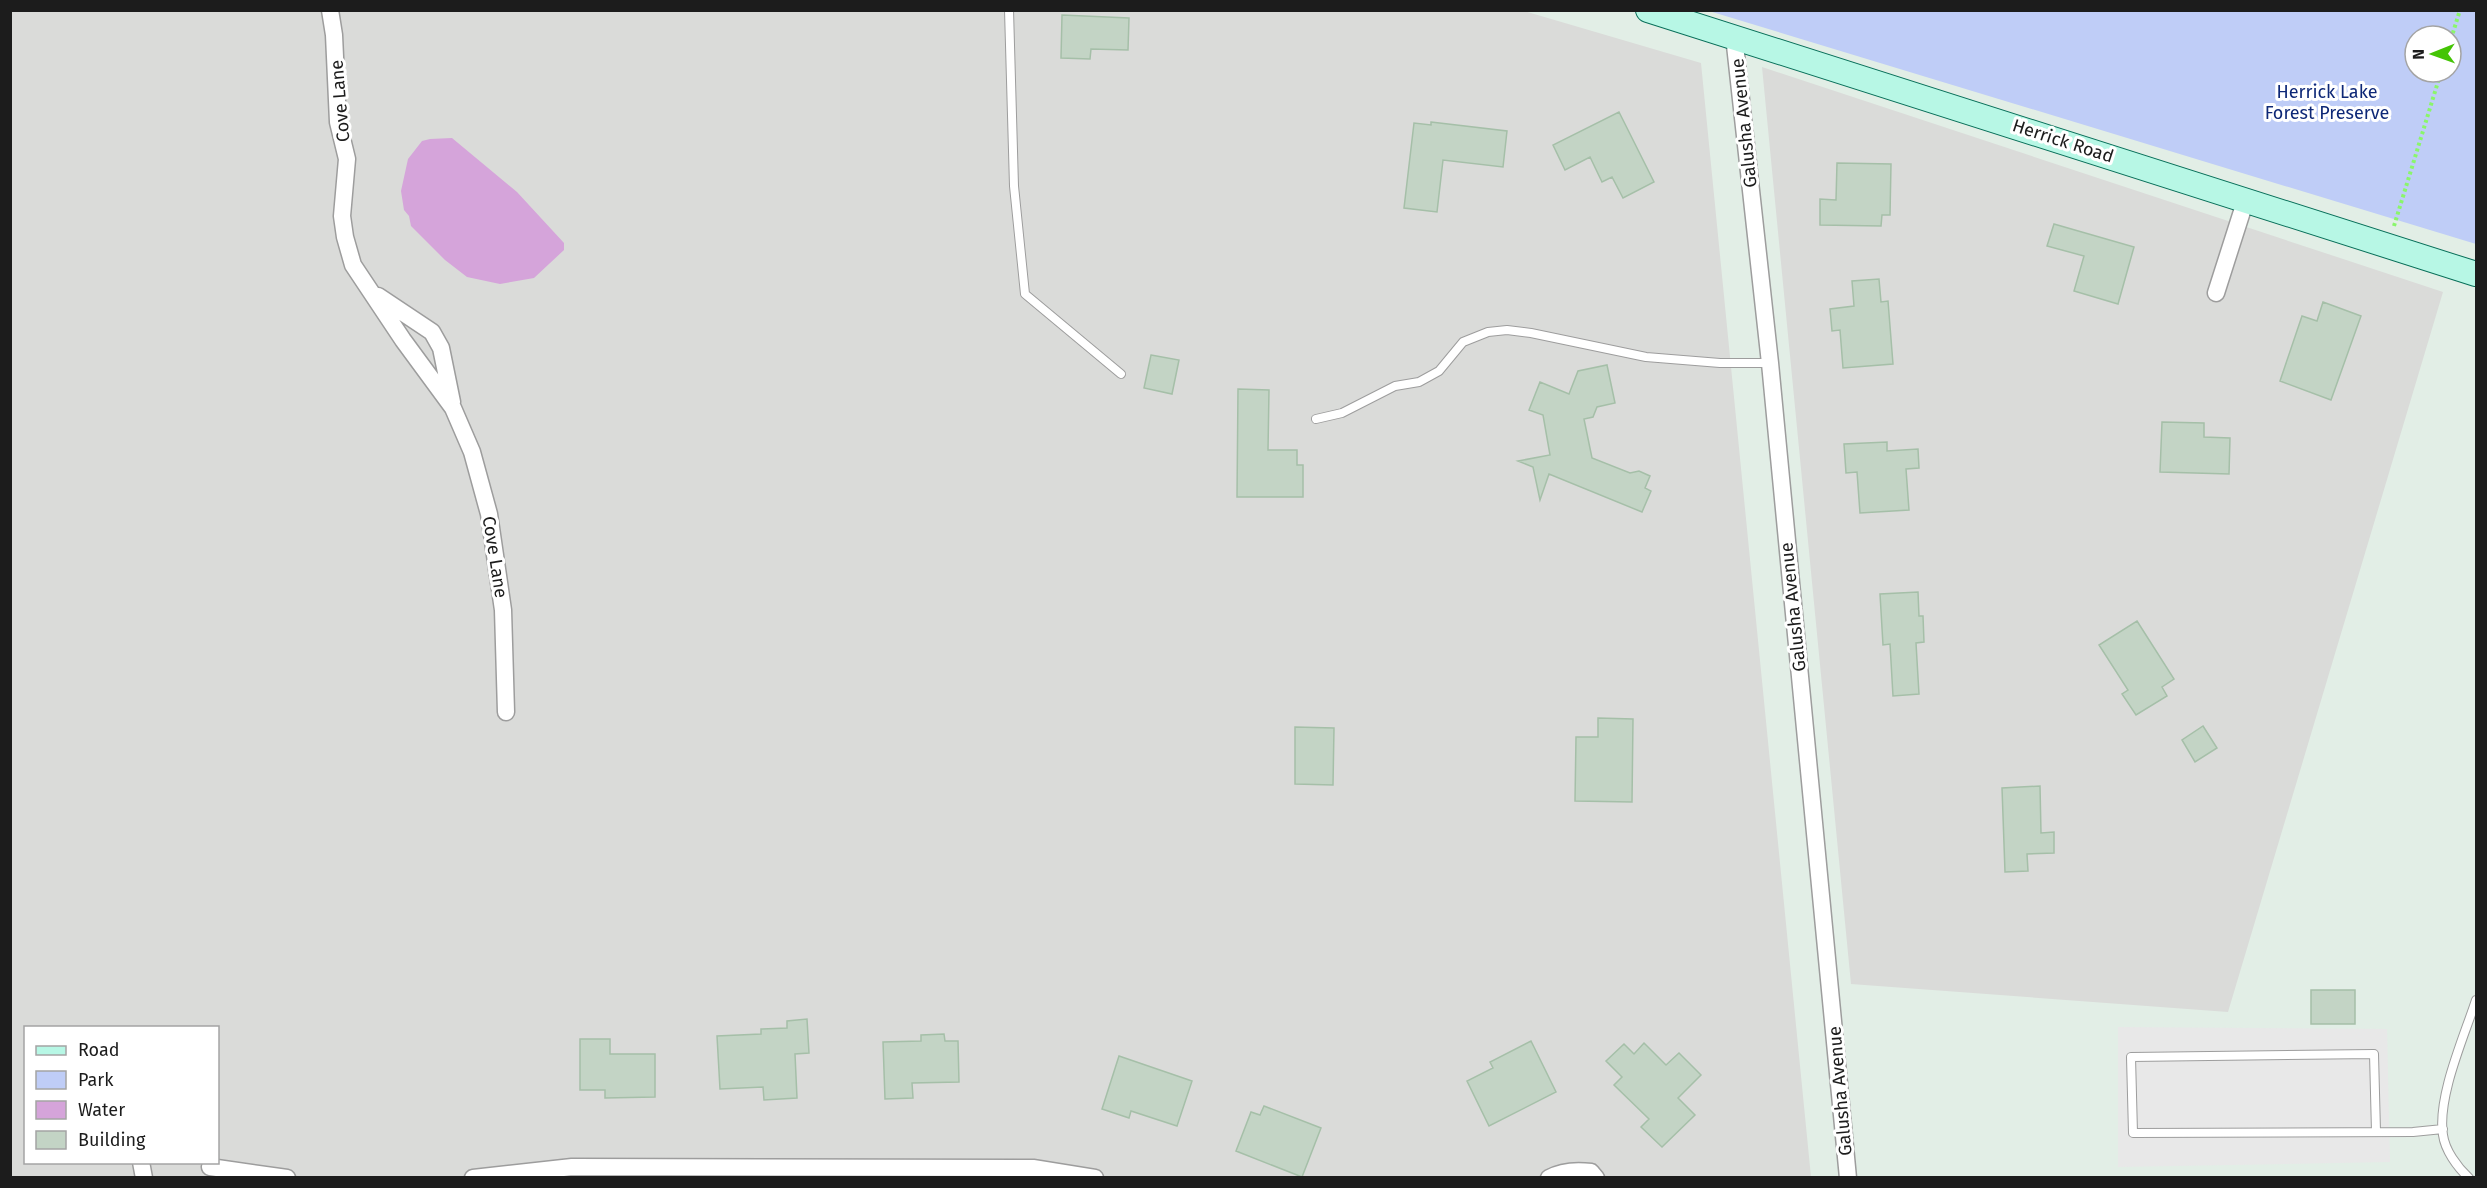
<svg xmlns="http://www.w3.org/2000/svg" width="2487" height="1188" viewBox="0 0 2487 1188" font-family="'Fira Sans',sans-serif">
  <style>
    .residential { fill: #dadbd9; fill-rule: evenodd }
    .park { fill: #bfcdf7; fill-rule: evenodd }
    .parking { fill: #e8e8e8 }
    .water { fill: #d5a4da }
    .building { fill: #c3d4c5; stroke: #a5bfa8; stroke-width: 1.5 }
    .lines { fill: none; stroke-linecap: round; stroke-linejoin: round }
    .lane-casing { stroke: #9d9d9d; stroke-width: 10 }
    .street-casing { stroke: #9d9d9d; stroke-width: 19 }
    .secondary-casing { stroke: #086f59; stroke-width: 26 }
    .path { stroke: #8af66b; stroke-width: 4; stroke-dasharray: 3 3; stroke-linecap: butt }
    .lane { stroke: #fff; stroke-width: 8 }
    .street { stroke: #fff; stroke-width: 16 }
    .secondary { stroke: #b7f7e5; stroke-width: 24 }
    .labels { text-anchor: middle; stroke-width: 6; stroke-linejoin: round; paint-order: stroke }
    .park-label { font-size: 18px; fill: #0e2877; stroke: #fff }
    .street-label { font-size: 18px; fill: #1c1c1c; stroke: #fff }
  </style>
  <rect width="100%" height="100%" fill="#e2eee6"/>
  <!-- residential -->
  <path class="residential" d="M1521,10L1701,63L1811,1177H11L10,11ZM26,1028H218V1162H26Z
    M1762,67L2443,292L2228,1012L1851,984Z"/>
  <!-- park -->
  <path class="park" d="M1709,11H2476V244ZM2415,36H2451V72H2415Z"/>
  <!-- parking -->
  <path class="parking" d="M2118,1027L2387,1029L2390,1162L2118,1167Z"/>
  <!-- water -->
  <path class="water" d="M452,138L517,192L564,243V250L534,278L500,284L467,277L445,260L411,226L409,216L404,210L401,191L408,159L422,141L430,139Z"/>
  <!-- building -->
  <path class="building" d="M1062,15L1129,18L1128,50L1091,49L1090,59L1061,58Z
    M1619,112L1654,182L1623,198L1612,177L1602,182L1590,157L1565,170L1553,145Z
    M1431,122L1507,131L1503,167L1443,160L1437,212L1404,208L1414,123L1431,125Z
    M1837,163L1891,164L1890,215H1882L1881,226L1820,225V199L1836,200Z
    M2054,224L2134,247L2118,304L2074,291L2084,256L2047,246Z
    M1879,279L1881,302L1888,301L1893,364L1843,368L1840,330L1832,331L1830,309L1854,306L1852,281Z
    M2323,302L2361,316L2331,400L2280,381L2302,316L2317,321Z
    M1151,355L1179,360L1172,394L1144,388Z
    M1607,365L1615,403L1597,407L1593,417L1584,419L1592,458L1630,473L1639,471L1650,476L1645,488L1651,491L1642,512L1549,474L1540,500L1533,467L1518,461L1550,455L1543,415L1529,410L1540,382L1569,394L1578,371Z
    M1238,389L1269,390L1268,450H1297V465H1303V497H1237Z
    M2162,422L2204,423V437L2230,438L2229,474L2160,472Z
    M1887,442V451L1918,449L1919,468L1906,469L1909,510L1860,513L1857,472L1846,473L1844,444Z
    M1918,592L1919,616H1923L1924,642L1916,643L1919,694L1893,696L1890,644L1883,645L1880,594Z
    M2137,621L2174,679L2162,687L2167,696L2136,715L2122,694L2128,690L2099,645Z
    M1598,718L1633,719L1632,802L1575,801L1576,737H1598Z
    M2203,726L2217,748L2195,762L2182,740Z
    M1295,727L1334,728L1333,785L1295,784Z
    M2040,786L2041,833L2054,832V853L2027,854L2028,871L2005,872L2002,788Z
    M2311,990H2355V1024H2311Z
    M807,1019L809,1053L795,1054L797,1098L764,1100L763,1087L720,1089L717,1036L761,1034V1029L787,1028V1021Z
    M944,1034L945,1041H958L959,1082L912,1083L913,1098L885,1099L883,1042L921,1041V1035Z
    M580,1039H610V1054H655V1097L605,1098V1090H580Z
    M1531,1041L1556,1092L1489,1126L1467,1081L1493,1068L1490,1062Z
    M1644,1043L1666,1065L1679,1053L1701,1075L1678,1098L1695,1115L1662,1147L1641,1127L1649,1119L1614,1085L1622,1077L1606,1061L1624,1044L1634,1054Z
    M1119,1056L1192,1081L1177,1126L1131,1111L1129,1118L1102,1109Z
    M1264,1106L1321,1128L1302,1177L1236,1151L1251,1112L1260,1115Z"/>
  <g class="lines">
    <defs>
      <path id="lane" d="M1009,10L1014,186L1025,294L1121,374
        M1316,419L1342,413L1395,386L1419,382L1439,371L1463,342L1488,332L1507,330L1531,333L1646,357L1720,363H1770
        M2376,1132L2374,1054L2131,1057L2133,1133L2413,1132L2443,1129
        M2469,1178C2457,1167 2445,1150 2443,1135C2437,1097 2464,1037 2476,1000"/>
      <path id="street" d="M330,10L334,35L338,122L347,159L342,216L345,237L353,265L403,340L453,408L472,452L489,514L503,610L506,712
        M1734,36L1770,363L1848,1178
        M2216,293L2246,199
        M378,296L432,332L441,348L452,402
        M141,1162L144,1178
        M210,1167L287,1178
        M473,1178L572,1167L1033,1168L1095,1178
        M1549,1178C1562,1171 1576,1170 1591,1172L1596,1178"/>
      <path id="secondary" d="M1648,10L2476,274"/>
    </defs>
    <!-- lane casing -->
    <use href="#lane" class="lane-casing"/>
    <!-- street casing -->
    <use href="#street" class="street-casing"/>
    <!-- secondary casing -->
    <use href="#secondary" class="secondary-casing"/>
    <!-- path -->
    <path class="path" d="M2451,39L2460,10
      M2394,226L2441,72"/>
    <!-- lane -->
    <use href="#lane" class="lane"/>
    <!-- street -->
    <use href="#street" class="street"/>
    <!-- secondary -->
    <use href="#secondary" class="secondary"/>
  </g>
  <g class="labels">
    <!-- park labels -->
    <g class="park-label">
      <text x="2327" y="98">Herrick Lake<tspan x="2327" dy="21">Forest Preserve</tspan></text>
    </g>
    <!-- street labels -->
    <g class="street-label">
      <text transform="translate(340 101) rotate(-95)" y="6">Cove Lane</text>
      <text transform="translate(1744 123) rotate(-96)" y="6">Galusha Avenue</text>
      <text transform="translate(2063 141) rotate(18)" y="6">Herrick Road</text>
      <text transform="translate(495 557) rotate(81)" y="6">Cove Lane</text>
      <text transform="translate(1793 607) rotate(-96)" y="6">Galusha Avenue</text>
      <text transform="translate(1840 1091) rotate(-95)" y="6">Galusha Avenue</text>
    </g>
  </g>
  <!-- border -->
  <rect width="2487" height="1188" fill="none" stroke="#1c1c1c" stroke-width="24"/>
  <!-- legend -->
  <rect x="24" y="1026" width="195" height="138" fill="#ffffff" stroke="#a4a4a4" stroke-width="1.5"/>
  <rect x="36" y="1046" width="30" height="9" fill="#b7f7e5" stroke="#a4a4a4" stroke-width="1.5"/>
  <text x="78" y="1056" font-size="18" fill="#1c1c1c">Road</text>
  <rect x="36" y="1071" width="30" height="18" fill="#bfcdf7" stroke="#a4a4a4" stroke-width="1.5"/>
  <text x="78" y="1086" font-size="18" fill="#1c1c1c">Park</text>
  <rect x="36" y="1101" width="30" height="18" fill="#d5a4da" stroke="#a4a4a4" stroke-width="1.5"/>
  <text x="78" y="1116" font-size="18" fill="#1c1c1c">Water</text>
  <rect x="36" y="1131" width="30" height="18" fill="#c3d4c5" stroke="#a4a4a4" stroke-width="1.5"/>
  <text x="78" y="1146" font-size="18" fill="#1c1c1c">Building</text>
  <!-- north arrow -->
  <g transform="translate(2433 54) rotate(269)"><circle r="28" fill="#ffffff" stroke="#a4a4a4" stroke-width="1.5"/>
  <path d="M0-4.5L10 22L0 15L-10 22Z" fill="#44c405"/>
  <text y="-9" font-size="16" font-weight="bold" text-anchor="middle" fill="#1c1c1c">N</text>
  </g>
</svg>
